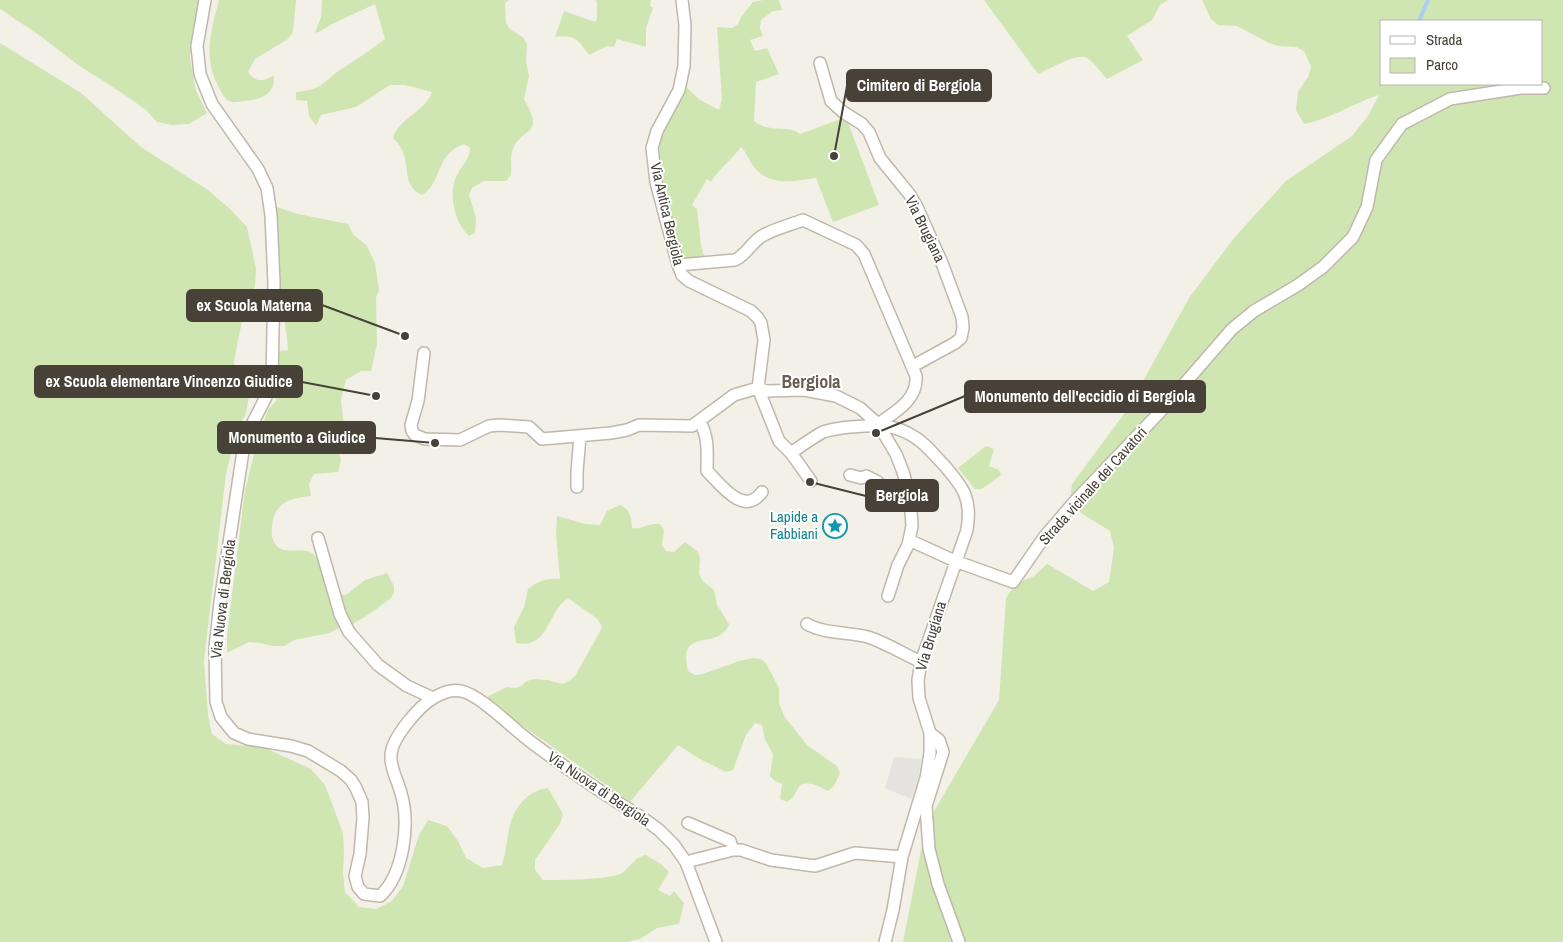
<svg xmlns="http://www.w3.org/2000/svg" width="1563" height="942" viewBox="0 0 1563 942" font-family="'Archivo Narrow',sans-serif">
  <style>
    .green { fill: #cfe6b3; fill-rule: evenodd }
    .parking { fill: #e5e3e0 }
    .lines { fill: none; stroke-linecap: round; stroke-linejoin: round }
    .stream { stroke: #a7d1ee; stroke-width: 4 }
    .minor-casing { stroke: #bfb8ab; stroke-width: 14 }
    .minor { stroke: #fff; stroke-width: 11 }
    .labels { text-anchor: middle; stroke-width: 4; stroke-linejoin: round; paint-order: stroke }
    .street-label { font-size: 15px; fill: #474137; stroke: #fff }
    .culture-label { font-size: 15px; fill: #0d838f; stroke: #fff; text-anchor: end }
    .quarter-label { font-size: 18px; font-weight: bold; fill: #695e4f; stroke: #fff }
    .leader { fill: none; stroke: #474137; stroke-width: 2 }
    .callout-dot { fill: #474137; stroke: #fff; stroke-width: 2 }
    .callout { fill: #474137; stroke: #474137; stroke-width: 2 }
    .callout-label { font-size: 16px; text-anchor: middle; font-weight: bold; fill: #fff }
  </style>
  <rect width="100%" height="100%" fill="#f3f0e8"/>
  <!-- green -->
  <path class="green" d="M0,0H202L191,41L190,58L196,91L207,113L189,124L172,125L157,122L146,110L119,91L78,65L39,35L0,9Z
    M219,0H296L293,32L288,39L255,59L248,72C256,83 264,82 274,75C276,94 261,100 244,101C239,101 235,104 229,101C224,98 221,91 218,86C203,57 211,30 219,0Z
    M322,0H509L505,3L506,23L510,29L524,38L527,45L526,61L529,76L524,99C547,139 520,125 512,152C510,159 512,168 511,175L506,181H484L472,188L469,195L476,218L475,233L469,236C454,222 447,191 458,173C463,164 470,159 470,148L464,144C434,155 443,183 422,195C402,185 410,169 403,152C401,147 397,142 393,138C399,118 425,112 432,92L405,85H390L356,107L321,115L316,126L309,116L307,101L296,100V92C321,90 322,83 340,70C355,60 371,50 385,39L375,4L332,24L321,31L315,33L321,17Z
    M595,0H651L650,6L653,8L646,28V47L617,39L614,47L607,46L589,55C577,39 576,35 555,37L564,11L595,22L597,19V1Z
    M763,0H779L782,10L773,11L761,20L760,29L763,36L750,40L755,51L767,48L779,74L756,82L754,121C770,134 789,124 800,134L846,117L879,205L833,222L816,178C795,181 770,187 754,167C749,161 747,153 741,147C732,160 720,167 711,182L707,179L692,205L697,209L701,246L705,258L680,260L657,174L661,133L685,86L700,100L719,110L722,99L717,27L732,28L738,24L741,17L753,2Z
    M984,0H1168L1160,5L1152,20L1127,36L1143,60L1107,79C1101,73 1094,62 1087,58C1077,52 1048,70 1038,74Z
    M1202,0H1563V942H903L926,825L999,700L1006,598L1016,583L1033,577L1047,564L1093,591L1109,582L1114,548L1110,531L1081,513L1070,500L1072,484L1127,410L1189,298L1234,238L1286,181L1352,136L1368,116L1379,95C1354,103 1330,119 1304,124L1296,110L1298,92L1308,77L1311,67L1304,51L1296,47L1278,46L1269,43L1237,26L1218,25L1211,19ZM1382,21H1542V84H1382Z
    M0,43L81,93L141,147L208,190L229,208L247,227L256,268L255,286L250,303L242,321L234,361L236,380L249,395L246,414L237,429L226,474L204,661L208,715L212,734L226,744L263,747L311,769L325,785L343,833L344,853L343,873L345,892L359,907L376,909L392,901L403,886L419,835L428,820L447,826L458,841L466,858L483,868L502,865C510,840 505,812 530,795C536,791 540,789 548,788L563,814L560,824L535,860V870L543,880C557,880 611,880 622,873C632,866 633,858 646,855L661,864L669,872L658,890L670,896L674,891L684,903L679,924L657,928L640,939L626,942H0Z
    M277,207L298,214L348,224L353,234L367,246L375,263L379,290L376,298L377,344L371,371H361L346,380L341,400L344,427L338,449L341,460L338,472L314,474L309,484L311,496C290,498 273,503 272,528C271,534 272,541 277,546C287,556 303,545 313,554C324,563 328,582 334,595H346L365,580L387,573L394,586V592L391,598L371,613L351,625L339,628L329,633L294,640L284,646H272L261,643L249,642L227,653V635L245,490L259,434L268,410L276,401L279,351L288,350C287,330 282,313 281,293C278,264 278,236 277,207Z
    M986,446L994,449L989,466L999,470L1001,475L982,489H975L958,468Z
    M620,505C631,510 631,517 632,528C643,530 649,522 660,524L664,530L662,545L666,551L674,552L685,542L697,551L700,558L699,574L703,581L714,590L717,605L729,624C719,652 677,625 688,671L695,675L703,674L739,661L754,658L761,659L766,663L779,688V703L784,716L807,745L837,766L840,773L834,786L828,791C818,786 811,781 800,785L793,797L787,802L780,799L782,784L775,781L770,776L773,754L765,740L762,725L755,723L746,735L733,770L726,772L698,758L678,745L630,802L509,716L487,697L507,687L515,688L521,686L527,681L534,679L548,680L562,684L569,681L575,676L602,628C598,616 591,615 582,608C577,605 573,601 568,598C548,610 549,650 516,643L514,627L524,607L528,589C538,581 547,578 560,579L556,534L557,516L585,524L600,525L607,511Z"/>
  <!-- parking -->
  <path class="parking" d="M894,757L921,759L918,781L911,799L885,788Z"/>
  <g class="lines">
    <!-- stream -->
    <path class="stream" d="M1419,21L1428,0"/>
    <defs>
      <path id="minor" d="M205,0L197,46L200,74L212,104L258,169L267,188L271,215L274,283L272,377L266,397L245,438L220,602L215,648L216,702L221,717L234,733L248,739L291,746L308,751L341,771L351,780L356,788L362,802L363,818L360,854L355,876L358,887L364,894L380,896C404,874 410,823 401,793C398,781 390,768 391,756C391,738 420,705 435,697C442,693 452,689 461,691C481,695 513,729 531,742C567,769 605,795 644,819L659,830L674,845L686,862L716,942
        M682,0L685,25L684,66L679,90L657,131L652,148L656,182L678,265L682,275L689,281L751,311L758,318L761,323L764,340L758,388L779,441L791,453L811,481
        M820,63L831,101L843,112L862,124L869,132L880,158L910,195L917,207L942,263L962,317L963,328L961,338L955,343L913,366
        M678,265L735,260C746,255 751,243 762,236C774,229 790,225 803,220L856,245L864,254L916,376C918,400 895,412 878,424
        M424,353L418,401L411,425L412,431L415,435L425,439L460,440L489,426L499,425L529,427L542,439L611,433L627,430L639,425L692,426L734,395L758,388L767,391L804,390L836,396L860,408L878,424L896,454L903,472L910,497L912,526L908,545L898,565L888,596
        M700,422C709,438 707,453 707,471C721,485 744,517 762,492
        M791,453C801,446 812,438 823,432C832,429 841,428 850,427C874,425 895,423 916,438C927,445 935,456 944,465C964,488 972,499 967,530L921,662L918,680L919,698L930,733V753L926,778L902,857L893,910L885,942
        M850,475L861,478L866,476L878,482
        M577,487V472L580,436
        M318,538L340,614L349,632L378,665L407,686L433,698
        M909,540L955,561L1013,582L1045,536L1075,501L1159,413L1232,329L1254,311L1298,285L1323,267L1353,237L1367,207L1376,160L1402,124L1450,99L1521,88H1544
        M807,624C825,634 848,632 868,637C886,643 904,654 921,662
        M930,733L939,740L943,752L926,806L929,849L938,884L959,942
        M688,823L730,841L733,850
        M686,862L733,850H741L771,860L815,866L855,853L902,857"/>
    </defs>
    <!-- minor casing -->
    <use href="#minor" class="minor-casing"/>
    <!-- minor -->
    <use href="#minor" class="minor"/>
  </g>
  <!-- icons -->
  <defs>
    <symbol id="sight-ring" viewBox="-11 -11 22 22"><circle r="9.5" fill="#fff" stroke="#0f9aa8" stroke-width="1.5"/><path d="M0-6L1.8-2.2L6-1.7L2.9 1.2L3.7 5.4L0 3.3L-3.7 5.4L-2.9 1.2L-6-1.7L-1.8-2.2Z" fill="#0f9aa8"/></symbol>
  </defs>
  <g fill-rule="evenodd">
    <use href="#sight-ring" x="821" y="512" width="28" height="28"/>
  </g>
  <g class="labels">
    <!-- street labels -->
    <g class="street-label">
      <text transform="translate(667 214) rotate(77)" y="5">Via Antica Bergiola</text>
      <text transform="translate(925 229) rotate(64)" y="5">Via Brugiana</text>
      <text transform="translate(1093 486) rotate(-48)" y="5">Strada vicinale dei Cavatori</text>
      <text transform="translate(223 599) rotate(-83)" y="5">Via Nuova di Bergiola</text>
      <text transform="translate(931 636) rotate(-73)" y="5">Via Brugiana</text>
      <text transform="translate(599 789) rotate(34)" y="5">Via Nuova di Bergiola</text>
    </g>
    <!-- culture labels -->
    <g class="culture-label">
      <text x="818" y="522">Lapide a<tspan x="818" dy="17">Fabbiani</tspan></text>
    </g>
    <!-- quarter labels -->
    <g class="quarter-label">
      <text x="811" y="388">Bergiola</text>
    </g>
  </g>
  <!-- callouts -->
  <path class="leader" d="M834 156L847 86M405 336L322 305M376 396L302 382M876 433L965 396M435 443L375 438M810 482L866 496"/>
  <g class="callout-dot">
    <circle cx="834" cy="156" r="5"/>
    <circle cx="405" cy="336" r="5"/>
    <circle cx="376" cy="396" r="5"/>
    <circle cx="876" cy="433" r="5"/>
    <circle cx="435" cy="443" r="5"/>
    <circle cx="810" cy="482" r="5"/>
  </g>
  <g class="callout">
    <rect x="847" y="70" width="144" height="31" rx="5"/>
    <rect x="187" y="290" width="135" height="31" rx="5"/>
    <rect x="35" y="366" width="267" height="31" rx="5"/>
    <rect x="965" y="381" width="240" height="31" rx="5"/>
    <rect x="218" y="422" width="157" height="31" rx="5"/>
    <rect x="866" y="480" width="72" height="31" rx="5"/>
  </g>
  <g class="callout-label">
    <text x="919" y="91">Cimitero di Bergiola</text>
    <text x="254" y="311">ex Scuola Materna</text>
    <text x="169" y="387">ex Scuola elementare Vincenzo Giudice</text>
    <text x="1085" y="402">Monumento dell'eccidio di Bergiola</text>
    <text x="297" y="443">Monumento a Giudice</text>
    <text x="902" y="501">Bergiola</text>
  </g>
  <!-- legend -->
  <rect x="1380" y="20" width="162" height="65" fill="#ffffff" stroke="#b5b3af"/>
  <rect x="1390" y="36" width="25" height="8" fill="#ffffff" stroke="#b5b3af"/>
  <text x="1426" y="45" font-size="15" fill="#474137">Strada</text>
  <rect x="1390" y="58" width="25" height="15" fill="#cfe6b3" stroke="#b5b3af"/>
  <text x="1426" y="70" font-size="15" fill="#474137">Parco</text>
</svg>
